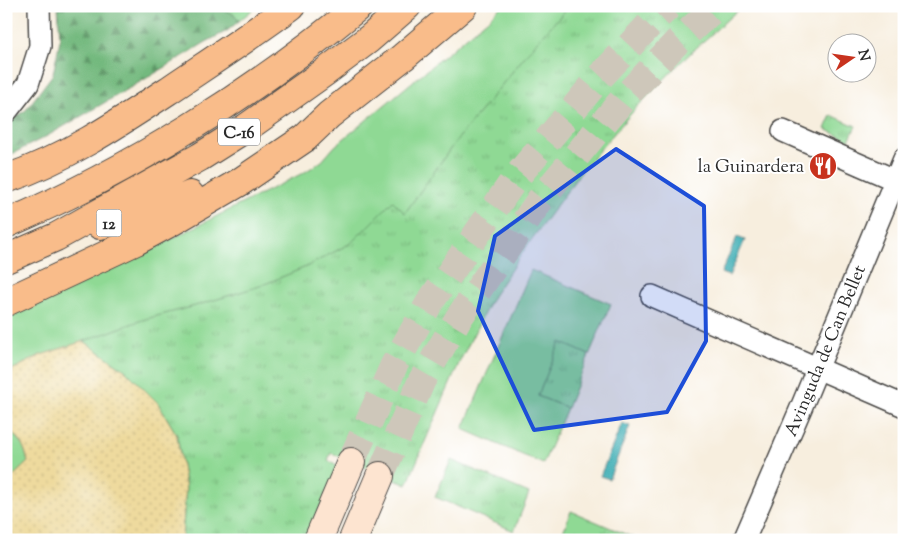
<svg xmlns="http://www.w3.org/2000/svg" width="910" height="546" viewBox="0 0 910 546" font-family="'Sorts Mill Goudy',serif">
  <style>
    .grass { fill: #8fd994; stroke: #5d8260 }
    .forest { fill: url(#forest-firs); stroke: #4f7254 }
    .sand { fill: url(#sand-dots); stroke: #8c8264 }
    .park { fill: url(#park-tufts); stroke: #5d8260 }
    .water { fill: #3cadb4; stroke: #346c70 }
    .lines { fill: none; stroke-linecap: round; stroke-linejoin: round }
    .secondary-tunnel { stroke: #cec7ba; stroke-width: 28; stroke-dasharray: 28 14; stroke-linecap: butt }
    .street-casing { stroke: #4a4846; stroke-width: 24 }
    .secondary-casing { stroke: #4a4846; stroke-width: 30 }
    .highway-casing { stroke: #4a4846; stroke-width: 30 }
    .street { stroke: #fff; stroke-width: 21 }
    .secondary { stroke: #fde4d0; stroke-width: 28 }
    .highway { stroke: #f9bc8a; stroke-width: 28 }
    .marked { fill: #1d4ed8; fill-opacity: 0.2; stroke: #1d4ed8; stroke-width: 4; stroke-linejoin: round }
    .labels { text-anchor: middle; stroke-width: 4; stroke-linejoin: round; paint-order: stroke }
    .shield { fill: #fff; stroke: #6b6b6b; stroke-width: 1 }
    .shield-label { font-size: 16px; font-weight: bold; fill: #2b2b2b }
    .poi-label { font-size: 18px; fill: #2b2b2b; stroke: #fff; text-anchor: end }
    .street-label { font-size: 18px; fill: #2b2b2b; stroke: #fff }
  </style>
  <defs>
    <pattern id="forest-firs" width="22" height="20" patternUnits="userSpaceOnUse" patternTransform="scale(1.25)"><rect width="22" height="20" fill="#73b97e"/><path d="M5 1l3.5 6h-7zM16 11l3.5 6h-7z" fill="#5f9767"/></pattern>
    <pattern id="sand-dots" width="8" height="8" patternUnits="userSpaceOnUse" patternTransform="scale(1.25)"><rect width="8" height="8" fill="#eeda9e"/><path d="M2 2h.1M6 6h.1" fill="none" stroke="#cb8" stroke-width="1.8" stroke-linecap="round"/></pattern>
    <pattern id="park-tufts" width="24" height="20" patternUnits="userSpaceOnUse" patternTransform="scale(1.25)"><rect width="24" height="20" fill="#8fd994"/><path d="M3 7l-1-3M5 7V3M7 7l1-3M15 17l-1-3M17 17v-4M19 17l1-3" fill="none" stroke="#7cba80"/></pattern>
  </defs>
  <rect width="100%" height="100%" fill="#fff"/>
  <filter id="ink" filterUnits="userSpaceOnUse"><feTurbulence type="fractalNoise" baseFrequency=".02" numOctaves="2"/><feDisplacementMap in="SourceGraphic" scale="10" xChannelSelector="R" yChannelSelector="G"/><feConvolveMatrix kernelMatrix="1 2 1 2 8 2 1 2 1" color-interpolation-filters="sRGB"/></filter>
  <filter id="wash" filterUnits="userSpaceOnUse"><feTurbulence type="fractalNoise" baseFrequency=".0096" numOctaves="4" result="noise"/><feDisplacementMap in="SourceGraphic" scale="20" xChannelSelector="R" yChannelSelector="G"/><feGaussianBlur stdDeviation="1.12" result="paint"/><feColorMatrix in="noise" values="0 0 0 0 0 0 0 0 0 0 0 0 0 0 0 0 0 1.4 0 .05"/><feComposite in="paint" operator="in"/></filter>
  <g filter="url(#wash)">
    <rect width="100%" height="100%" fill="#f7eede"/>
    <!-- grass -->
    <path class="grass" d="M184,6H257L239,21L234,15L217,10L192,9Z
      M501,6H619L182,540L186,488L41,355L6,373V310L125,262L305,172L322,161L335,146L487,20Z
      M531,270L611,304L589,355L560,343L538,396L567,408L543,464L463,429Z
      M6,429L12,433L24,446L28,462L6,483Z"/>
    <!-- forest -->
    <path class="forest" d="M58,6H184C198,12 224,6 235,15C237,17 238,19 239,21L227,31L206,42L164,68L49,135L6,157V124L26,110L53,74L60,40Z"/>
    <!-- sand -->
    <path class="sand" d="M84,341L125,370L158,403L177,435L186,488L182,540H6V483L28,462C24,445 21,439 6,429V373L41,355Z"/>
    <!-- park -->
    <path class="park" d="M569,6H742L681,62L636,108L584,168L532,239L493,296L460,361L427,437L407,485L331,453L328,460L338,467L307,540H182L186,488L177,435L158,403L125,370L84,341L142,320L195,306L260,286L306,267L351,243L393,201L405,213L453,145L534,45Z
      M831,115L856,126L849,140L825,129Z
      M560,342L589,355L567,408L538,396Z
      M451,460L529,493L514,531L435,497Z
      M571,511L639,540H560Z"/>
    <!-- water -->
    <path class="water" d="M737,237L745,240L729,276L721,273Z
      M622,423L630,426L609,479L600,476Z"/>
  </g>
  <g filter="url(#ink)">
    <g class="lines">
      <!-- secondary-tunnel -->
      <path class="secondary-tunnel" d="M351,462L394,365L430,302L514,180L600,77L654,20L669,6
        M380,476L422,380L458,319L540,200L624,98L676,43L717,6"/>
      <defs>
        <g id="street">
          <path d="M6,112L28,84L40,46L39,6"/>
          <path d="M783,131L904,184"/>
          <path d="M652,296L904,406"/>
          <path id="s1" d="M744,540L801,408L904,159"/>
        </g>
        <path id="secondary" d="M318,540L351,462
          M353,540L380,476"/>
        <path id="highway" d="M6,179C67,158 119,123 172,88C212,61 252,35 291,6
          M6,224C131,170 254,93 359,6
          M100,225L162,207L190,195
          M6,259L56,237L200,157L246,128L325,72L369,39L407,6
          M6,302L136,241L173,221L240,182L305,138L329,115L403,57L463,6"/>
      </defs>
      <!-- street casing -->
      <use href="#street" class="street-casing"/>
      <!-- secondary casing -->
      <use href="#secondary" class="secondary-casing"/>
      <!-- highway casing -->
      <use href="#highway" class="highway-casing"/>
      <!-- street -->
      <use href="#street" class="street"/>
      <!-- secondary -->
      <use href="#secondary" class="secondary"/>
      <!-- highway -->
      <use href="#highway" class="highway"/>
    </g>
  </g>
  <!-- marked area -->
  <path class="marked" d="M616,149L704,206L706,341L667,412L534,430L478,311L495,236Z"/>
  <!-- icons -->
  <defs>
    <symbol id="restaurant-disc" viewBox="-11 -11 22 22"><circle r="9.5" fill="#c8321e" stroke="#fff"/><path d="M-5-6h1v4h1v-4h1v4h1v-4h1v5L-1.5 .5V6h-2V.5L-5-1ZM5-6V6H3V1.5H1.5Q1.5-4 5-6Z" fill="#fff"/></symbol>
  </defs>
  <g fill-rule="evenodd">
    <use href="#restaurant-disc" x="807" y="150" width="32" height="32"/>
  </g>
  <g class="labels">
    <!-- shield labels -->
    <g class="shield">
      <rect x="218" y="118.5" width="42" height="27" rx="4"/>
      <rect x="96.5" y="209.5" width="25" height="27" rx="4"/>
    </g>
    <g class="shield-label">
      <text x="239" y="138">C-16</text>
      <text x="109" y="229">12</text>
    </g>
    <!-- poi labels -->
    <g class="poi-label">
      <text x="804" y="172">la Guinardera</text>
    </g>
    <!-- street labels -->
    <g class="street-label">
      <text dy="6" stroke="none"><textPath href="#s1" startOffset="206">Avinguda de Can Bellet</textPath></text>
    </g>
  </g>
  <!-- margin -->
  <rect width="910" height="546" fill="none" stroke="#fff" stroke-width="25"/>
  <!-- north arrow -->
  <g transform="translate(852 58) rotate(77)"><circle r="24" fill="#ffffff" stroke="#aaaaaa"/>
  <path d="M0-4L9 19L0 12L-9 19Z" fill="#c8321e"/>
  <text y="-8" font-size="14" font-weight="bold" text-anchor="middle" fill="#2b2b2b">N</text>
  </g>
</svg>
